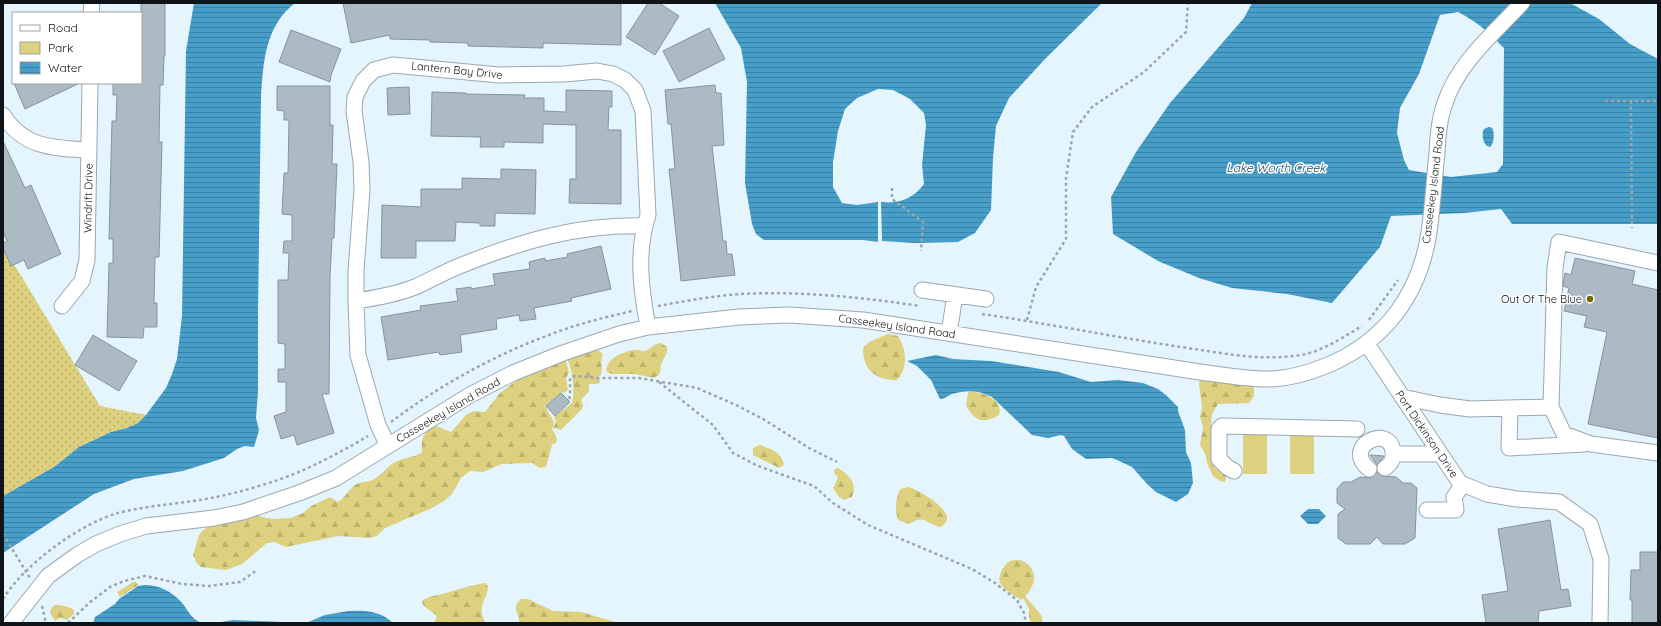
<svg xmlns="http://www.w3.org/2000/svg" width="1661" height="626" viewBox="0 0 1661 626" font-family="Quicksand,sans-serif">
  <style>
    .grass { fill: url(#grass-dots) }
    .forest { fill: url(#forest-firs) }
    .park { fill: #ddd07f }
    .water { fill: url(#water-rules); fill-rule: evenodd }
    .building { fill: #abbac3; stroke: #85949c }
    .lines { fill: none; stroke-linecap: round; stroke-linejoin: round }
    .minor-casing { stroke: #99a8b1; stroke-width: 17 }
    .path { stroke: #9aa6ad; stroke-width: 2.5; stroke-dasharray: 3 3; stroke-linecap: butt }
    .minor { stroke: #fff; stroke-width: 15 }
    .poi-dot { fill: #766900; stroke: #fff; stroke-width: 1.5 }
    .labels { text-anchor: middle; stroke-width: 3; stroke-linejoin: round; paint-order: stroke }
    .street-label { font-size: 11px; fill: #0e1417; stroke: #fff }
    .poi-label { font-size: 11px; fill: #0e1417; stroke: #fff; text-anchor: end }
    .water-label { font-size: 12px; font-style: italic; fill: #1d4356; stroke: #fff }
  </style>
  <defs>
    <pattern id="grass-dots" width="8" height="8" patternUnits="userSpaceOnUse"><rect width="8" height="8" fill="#ddd07f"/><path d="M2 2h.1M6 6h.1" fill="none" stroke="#bcb26d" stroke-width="1.8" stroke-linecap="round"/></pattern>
    <pattern id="forest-firs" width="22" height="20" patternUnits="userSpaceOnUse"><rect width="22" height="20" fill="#ddd07f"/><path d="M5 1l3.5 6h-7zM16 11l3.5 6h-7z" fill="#bcb26d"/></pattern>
    <pattern id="water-rules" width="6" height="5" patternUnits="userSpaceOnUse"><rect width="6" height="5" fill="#479fc9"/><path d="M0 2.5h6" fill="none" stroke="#3a80a2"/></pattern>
  </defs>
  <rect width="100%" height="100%" fill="#e5f5fe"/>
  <!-- grass -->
  <path class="grass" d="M3,246L100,406L146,415L138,423L127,428L111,432L79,447L54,467L3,496Z"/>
  <!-- forest -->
  <path class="forest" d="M888,334L898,336C907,349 908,368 897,380C875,380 863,370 863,348L869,342Z
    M661,343L667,347C668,355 663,358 661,365C660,369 661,372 659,375L653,378L635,374H611L606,371C607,357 626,350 638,350C640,350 642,352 644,351C650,350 652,344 661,343Z
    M598,350L603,354C600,362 603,367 601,375L598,376L600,382L596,384H589V391L581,400L583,405L582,409L561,430L553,428L556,422L554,417L572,403C575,387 573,373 567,358Z
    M565,359L569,372L566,378L568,390L564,393L562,392L545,406L554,422L552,429L556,436L557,441L552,445L546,467L539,468L533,463L502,464L483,472L470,471L461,478L452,494L444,501L432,508L385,528L377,536L369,538L338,536L286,547L274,542L267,543L242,564L226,570L201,567L196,562L193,555L199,535L203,530L214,524L257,516L273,519L291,518L303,513L311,506L330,497L338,502C345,498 348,490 355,485C359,482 365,482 370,481C381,477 386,467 395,462C404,457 414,458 422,452C421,437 423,434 434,425L451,432L467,414L474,411L485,412L500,393L520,378Z
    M1201,377L1254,385V396L1249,403L1218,404L1212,414L1211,427V460L1214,467L1226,476L1225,482L1220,481L1213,476L1207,463L1206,455L1200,445L1203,427L1200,417L1202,408L1199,384Z
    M971,391C983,393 1004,399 999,415C983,425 974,421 966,405L968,393Z
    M760,445C771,449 782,452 784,465L779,468L753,455V448Z
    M838,468C849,475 858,483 852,497L844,500L839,497L833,488L838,478L834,472L835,469Z
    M909,487C920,491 964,515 940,527C925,523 925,514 909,524L898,520C895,509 895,500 900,489Z
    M1020,560C1038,567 1038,583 1025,596L1042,616V623H1031L1029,618V609L1023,598L1021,600C1015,596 1004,590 1000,583C997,577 1004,564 1010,561C1013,560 1017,560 1020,560Z
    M135,581L138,585L120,597L117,592Z
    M486,583C494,593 473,605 486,623H434L437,616L423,605L422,601C430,595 437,596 446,593C460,589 471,585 486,583Z
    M521,599H528L553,611L581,612L619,623H519C520,612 510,609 521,599Z
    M55,605C62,605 68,606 74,610V614L67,620L60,618L55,621L50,613L52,607Z"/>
  <!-- park -->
  <path class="park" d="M1243,423H1267V474H1243Z
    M1290,423H1314V474H1290Z"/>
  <!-- water -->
  <path class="water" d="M194,3H295C265,26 263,63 261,98L258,312V392L256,418L259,430L254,447L245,446L237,449L224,458L183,471L134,479L94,494L3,553V496L54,467L79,447L111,432L127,428L138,423L146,415L166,388L172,374L177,359L182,316L186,51Z
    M715,3H1102L1045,59L1009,98L996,126L993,158L991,210L975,233L958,242L914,243L882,241L881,202C899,204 913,199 924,184L922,165L926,125L924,113L910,99L893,90L878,89L857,98L845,109L838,131L833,162V187L842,203L857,205L878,202V242L863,240H764L756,234L752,224L745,183L747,82L741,48Z
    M1252,3H1570L1599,19L1630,44L1658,59V224H1512L1501,209L1464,213L1391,216L1380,247L1332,303L1287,294L1232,288L1199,278L1158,261L1113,234L1111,197L1136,152L1170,103L1244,18ZM1458,12C1479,23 1487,31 1504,48L1503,164L1497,172L1451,177L1409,170L1404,160L1397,133L1400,108L1419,74L1440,15Z
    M1489,127L1492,128C1495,132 1494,144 1490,147C1483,146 1481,134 1484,129Z
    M936,355L953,359L991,361L1059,372L1091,382L1118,380L1143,383L1158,389L1166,395L1178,407V411L1185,430L1186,452L1191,463L1193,483L1188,494L1176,502L1156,492L1148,485L1132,467L1117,460L1112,458L1086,459L1072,449L1064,436L1061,435L1048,438L1032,435L992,397C978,390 967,390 952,394C947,396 945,399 940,399L931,380L917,366L907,361Z
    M1308,509H1319L1326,516L1318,524H1308L1300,516Z
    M144,585C160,585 173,592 183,604C189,612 192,620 203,623H93L95,617L115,604L119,599L138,586Z
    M348,611C365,610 381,611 393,623H215L233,620L306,623L325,615Z"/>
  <!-- building -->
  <path class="building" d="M141,3H165V56H164L163,85H160L159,142H162L159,257H155L154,303H157V327H144L143,338L107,337L109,263H113V239H109L112,121H116L117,95H113V83H141Z
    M343,3H621V45L543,43V48L468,46V43L430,42V40L390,39V35L351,43Z
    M648,3H659L679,16L655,55L626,37Z
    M709,28L725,59L679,82L663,51Z
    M291,30L341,49L331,75L330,82L279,62Z
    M14,83H80L25,109Z
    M715,85L716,93H721L724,145L712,146L723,241H726L727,254H732L735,275L681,281L669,169H675L671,124H668L665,90Z
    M277,86H330V125H333L332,164H337L334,238H332L330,277L329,394H322L334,433L297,445L294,435L281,439L274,416L286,412V382H278V369H285V344L278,343V280H288L289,253H283L284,241H292V215L282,214L284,173H288L289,120H284V111L277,110Z
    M409,87L410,114L388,115L387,88Z
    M566,90L612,91V107H609L608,130H621V204L569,203L570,179H576V125L543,124V143L504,142V147H480L481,137L431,136L432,92L466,93V94L525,95L524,98H544V111L566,112Z
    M3,141L25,188L31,185L61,254L28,269L24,260L11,266L3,248V243L7,241L3,232Z
    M501,169L536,170L535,214L495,213V226H480V223L456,222L455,241H416V258H381L382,205L421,207V189H462V178L501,179Z
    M601,246L611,289L571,298L572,301L534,308L536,319L520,321L519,315L496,319L497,329L460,335L462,352L440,355L439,352L388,360L381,317L421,310L420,306L458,301L456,289L471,287V289L495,285L493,274L530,269L529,262L545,258V261L568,257L567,254Z
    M1575,258L1635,271L1632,284L1658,290V438L1588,424L1607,332L1584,327L1587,316L1564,311L1569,288L1563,286L1564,279L1565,273L1571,275Z
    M93,335L137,361L119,391L75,365Z
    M561,393L570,402L555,416L546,406Z
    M1370,455L1384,456L1377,465Z
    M1377,472L1382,476L1396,477L1403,483H1411L1417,488L1415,538L1405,544H1383L1377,537L1370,544H1346L1338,538V514L1345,509L1337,503V489L1343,482H1351L1360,477L1371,478Z
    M1550,520L1561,590L1568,589L1571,606L1539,611L1538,623H1486L1482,595L1508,591L1498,529Z
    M1640,552H1658V623H1632V600H1630L1631,570H1640Z"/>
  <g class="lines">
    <defs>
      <path id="minor" d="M91,13L92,3
        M3,115C24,148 53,148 88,150
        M1658,263L1559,242L1555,268L1551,407L1564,434L1591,444L1658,453
        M922,290L986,299
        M356,301C376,298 397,294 415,287C431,280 446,271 462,265C522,241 579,224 645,226
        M62,306L82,281L87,260L90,83
        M949,333L955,295
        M1367,344L1460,483L1487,494L1517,499L1559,502L1590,524L1601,559L1600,623
        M1402,397L1440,405L1470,409L1551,407
        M1510,408L1509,448L1584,444
        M388,446L378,425L358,355L356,301V271L362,190L361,162L354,111L355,97L363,81L374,70L393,65L499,75L564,74L597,71L613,74L625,80L635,90L643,111L648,215C636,252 641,290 648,327
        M1394,454H1440
        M1369,469C1341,446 1390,423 1393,452C1394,460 1391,464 1385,468
        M1234,471L1227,467L1219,459V429L1222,426L1357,429
        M1427,510H1456L1454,497L1463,484
        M11,623L48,576L77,555L96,544L120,534L146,526L214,518L243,512L299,493L336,478L470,395L513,373L563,353L619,334L648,327L739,317L790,315L863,320L1200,372C1224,375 1249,380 1273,379C1291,378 1311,372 1328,365C1385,341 1420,294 1429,232C1433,206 1434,179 1437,153C1438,136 1439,119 1445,103C1458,63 1494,33 1522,3"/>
    </defs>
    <!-- minor casing -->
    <use href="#minor" class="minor-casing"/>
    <!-- path -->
    <path class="path" d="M1605,101H1658
      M1631,101L1632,228
      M892,188V199L923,222L921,251
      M658,306C685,301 713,296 740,294C800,291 860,297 920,306
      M982,314C1051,324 1119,338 1188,348C1227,354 1266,362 1306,354C1326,349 1345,336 1362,326
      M1027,320L1036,287L1066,239V178L1073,132L1092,107L1144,72L1186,32L1188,3
      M1369,320L1398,280
      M659,382L713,425L733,453L758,466L814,486L833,503L868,525L972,569L995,583L1017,600L1025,615V623
      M569,399L570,396V378L575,376L598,378H639L697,388L736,405L763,419L809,448L837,462
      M391,422C448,379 513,345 581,324C598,319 615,315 632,311
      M3,534L30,578
      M3,599C24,565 79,524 118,513C149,505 180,504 211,498C238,493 276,482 301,471C324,461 346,449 368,436
      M42,606L46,623
      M68,623L89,603L110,587L124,581L145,576L182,584L209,586L240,582L257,570"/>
    <!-- minor -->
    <use href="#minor" class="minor"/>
  </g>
  <!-- markers -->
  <circle class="poi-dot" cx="1590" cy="299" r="4"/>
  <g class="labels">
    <!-- street labels -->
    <g class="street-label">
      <text transform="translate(457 70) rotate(6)" y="4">Lantern Bay Drive</text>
      <text transform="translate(1433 185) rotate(-83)" y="4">Casseekey Island Road</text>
      <text transform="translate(88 198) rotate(-89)" y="4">Windrift Drive</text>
      <text transform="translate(897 326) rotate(8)" y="4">Casseekey Island Road</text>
      <text transform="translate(448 410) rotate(-30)" y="4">Casseekey Island Road</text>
      <text transform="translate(1427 434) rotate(56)" y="4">Port Dickinson Drive</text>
    </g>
    <!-- poi labels -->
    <g class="poi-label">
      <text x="1582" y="303">Out Of The Blue</text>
    </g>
    <!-- water labels -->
    <g class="water-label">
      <text x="1276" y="172">Lake Worth Creek</text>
    </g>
  </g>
  <!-- border -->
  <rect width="1661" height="626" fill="none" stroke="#0e1417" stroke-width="8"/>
  <!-- legend -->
  <rect x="12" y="12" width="130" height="72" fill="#ffffff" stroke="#9fa1a2"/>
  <rect x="20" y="25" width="20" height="6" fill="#ffffff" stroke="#9fa1a2"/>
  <text x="48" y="32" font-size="12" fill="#0e1417">Road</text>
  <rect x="20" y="42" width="20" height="12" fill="#ddd07f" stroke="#9fa1a2"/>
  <text x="48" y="52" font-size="12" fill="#0e1417">Park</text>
  <rect x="20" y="62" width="20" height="12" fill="url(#water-rules)" stroke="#9fa1a2"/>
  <text x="48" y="72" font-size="12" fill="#0e1417">Water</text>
</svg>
